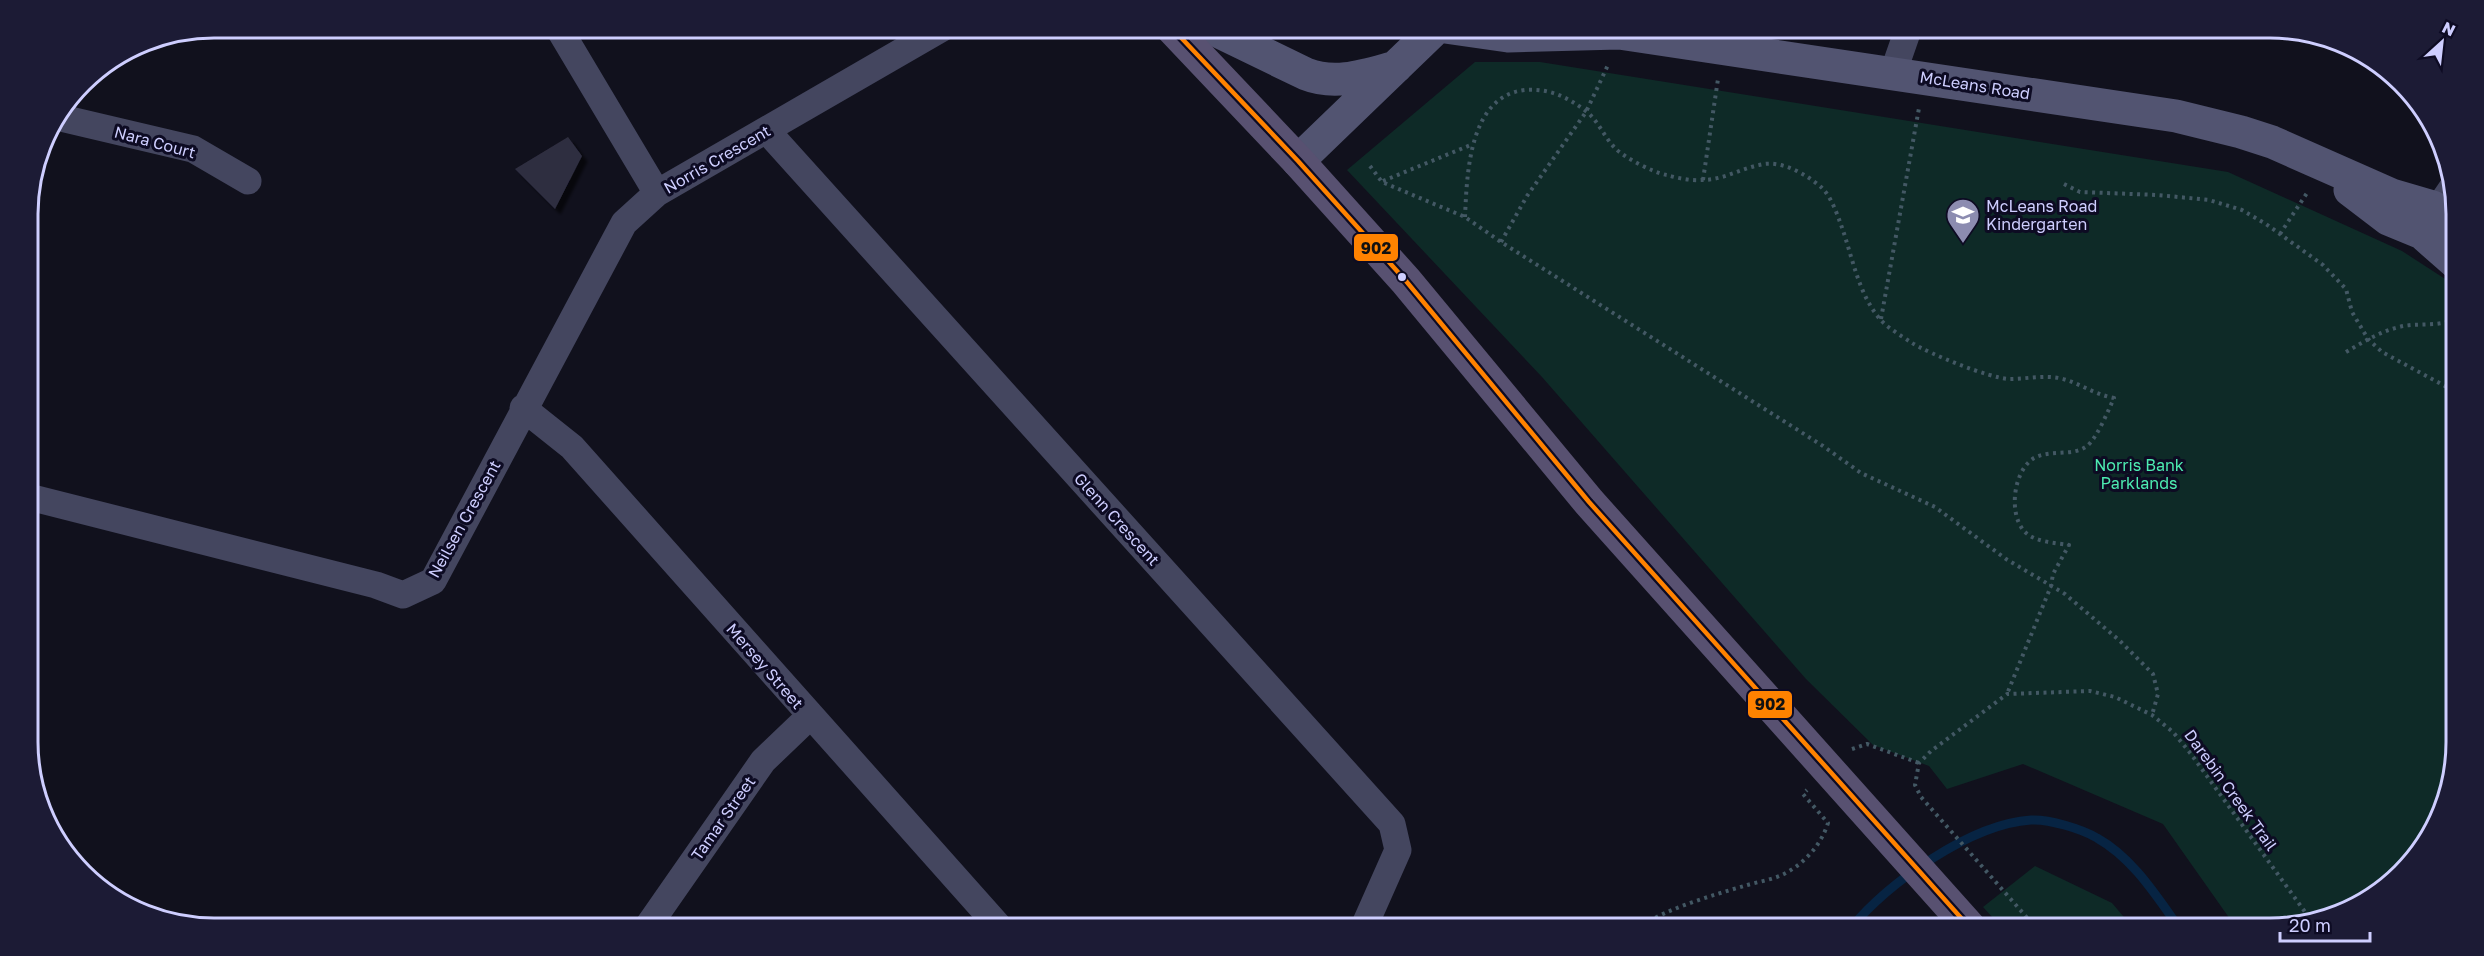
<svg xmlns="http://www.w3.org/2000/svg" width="2484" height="956" viewBox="0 0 2484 956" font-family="'Golos Text',sans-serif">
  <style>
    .green { fill: #0e2a27 }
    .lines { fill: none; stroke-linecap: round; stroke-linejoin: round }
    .stream { stroke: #072443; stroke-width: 9 }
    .building { fill: #2f2e40; filter: url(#shadow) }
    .path { stroke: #435864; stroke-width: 4; stroke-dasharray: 3 4.5; stroke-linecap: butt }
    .street { stroke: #44465f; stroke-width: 27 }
    .secondary { stroke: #525471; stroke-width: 33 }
    .primary { stroke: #585171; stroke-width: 33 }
    .bus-1-casing { stroke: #0d0b23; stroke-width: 9 }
    .bus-1 { stroke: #ff8200; stroke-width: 4.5 }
    .bus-dot { fill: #ceceff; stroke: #0d0b23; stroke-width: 2 }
    .labels { text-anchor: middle; stroke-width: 6; stroke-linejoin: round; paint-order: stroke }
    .street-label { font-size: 16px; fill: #ceceff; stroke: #0d0b23 }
    .poi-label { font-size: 16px; fill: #ceceff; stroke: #0d0b23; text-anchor: start }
    .park-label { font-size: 16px; fill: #4debb1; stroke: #0d0b23 }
    .rim { fill: none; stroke: #ceceff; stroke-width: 3 }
    .line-badge { stroke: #0d0b23; stroke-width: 2 }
    .pale-badge-label { font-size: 16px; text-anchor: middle; font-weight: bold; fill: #111 }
  </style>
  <defs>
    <filter id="shadow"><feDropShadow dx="5.5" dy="5.5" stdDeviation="1.5" flood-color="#0009"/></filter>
  </defs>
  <rect width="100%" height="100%" fill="#11111d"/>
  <!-- green -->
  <path class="green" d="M1475,62H1540L2228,172L2402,251L2456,286L2457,742L2447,803L2419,856L2384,891L2331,919L2282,929H2237L2163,824L2023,764L1947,789L1929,766L1873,745L1806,679L1542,377L1347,170Z
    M2035,866L2112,903L2134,929H2003L1983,907Z"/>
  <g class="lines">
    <!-- stream -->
    <path class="stream" d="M1850,929C1888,883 1970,824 2031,820C2049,819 2082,829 2097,838C2133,858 2157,897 2180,929"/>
  </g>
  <!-- building -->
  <path class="building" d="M568,137L582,156L555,209L515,169Z"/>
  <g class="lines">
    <!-- path -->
    <path class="path" d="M1370,166L1382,182L1465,217L1501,242L1823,446L1861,473L1935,507L2006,559L2065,594L2120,641L2153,674L2158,694L2152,715
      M1703,180L1718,79
      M1383,181L1473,144
      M2064,184L2080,192L2158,195L2209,200L2242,210L2266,224L2323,265L2346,289L2352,312L2368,339L2382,352L2456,392
      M1465,217C1467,173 1469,96 1525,90C1549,88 1568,97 1587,112C1599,122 1604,137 1615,148C1623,157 1654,173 1667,175C1677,178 1691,181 1702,180C1723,180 1740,169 1759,165C1780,159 1806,174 1821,187C1830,195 1836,211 1840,222C1852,254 1857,291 1879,318C1887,328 1902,336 1912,343C1930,354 1989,378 2009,379C2026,379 2043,375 2059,378C2078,382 2093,394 2114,398C2108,411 2097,438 2087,446C2072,457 2051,449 2034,458C2013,471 2008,515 2025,532C2035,542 2056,543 2069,545L2053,574L2051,586L2007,694
      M2280,234L2307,193
      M1501,242L1527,196L1586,112L1608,65
      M1881,319L1919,108
      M2346,352C2363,342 2379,332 2399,327C2417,322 2439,328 2456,318
      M1852,749L1867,744L1919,763
      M1636,929C1665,909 1710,896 1744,886C1756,882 1772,880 1784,874C1805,863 1821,845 1828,823L1803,794L1807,790
      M2037,929L1921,797L1915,785L1919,763L1931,751L2007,694L2090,691L2115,697L2152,715L2173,732L2191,754L2313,923"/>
    <!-- street -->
    <path class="street" d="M558,27L657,193L944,27
      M1893,73L1909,27
      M57,117L193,149L248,181
      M767,131L1392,824L1398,850L1363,929
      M2426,226L2454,185
      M523,408L572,447L1001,929
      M29,497L376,585L403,595L433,581L624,223L657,193
      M646,929L763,761L810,716"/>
    <!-- secondary -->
    <path class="secondary" d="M1209,27L1306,74C1336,86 1366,75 1396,67
      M1445,27L1508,36L1619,33L2176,116L2241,132L2272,142L2392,195L2433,207L2443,215L2455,233
      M1298,161L1437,27
      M2350,190L2388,219L2422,233L2456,263"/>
    <!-- primary -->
    <path class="primary" d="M1171,27L1298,161L1406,281L1589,502L1971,929"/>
    <defs>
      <path id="bus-1" d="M1171,27L1298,161L1406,281L1589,502L1971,929"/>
    </defs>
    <!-- bus-1 casing -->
    <use href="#bus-1" class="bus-1-casing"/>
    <!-- bus-1 -->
    <use href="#bus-1" class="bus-1"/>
  </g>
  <!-- icons -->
  <defs>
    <symbol id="school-pin" viewBox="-11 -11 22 30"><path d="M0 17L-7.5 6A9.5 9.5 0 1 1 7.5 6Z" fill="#8c8cb0" stroke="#0d0b23"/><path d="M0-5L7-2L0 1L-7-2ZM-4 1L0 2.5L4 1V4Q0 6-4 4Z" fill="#fff"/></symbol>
  </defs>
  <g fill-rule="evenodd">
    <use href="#school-pin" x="1944" y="196" width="38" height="52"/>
  </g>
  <!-- markers -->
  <circle class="bus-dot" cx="1402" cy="277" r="5"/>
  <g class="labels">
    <!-- street labels -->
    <g class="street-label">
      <text transform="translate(1975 85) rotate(9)" y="6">McLeans Road</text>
      <text transform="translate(155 142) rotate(15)" y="6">Nara Court</text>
      <text transform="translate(717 159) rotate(-30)" y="6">Norris Crescent</text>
      <text transform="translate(464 519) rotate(-61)" y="6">Neilsen Crescent</text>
      <text transform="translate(1117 519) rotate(48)" y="6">Glenn Crescent</text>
      <text transform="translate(765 666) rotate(49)" y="6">Mersey Street</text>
      <text transform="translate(2231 790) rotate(54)" y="6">Darebin Creek Trail</text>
      <text transform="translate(723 818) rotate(-55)" y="6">Tamar Street</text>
    </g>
    <!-- poi labels -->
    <g class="poi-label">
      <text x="1986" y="212">McLeans Road<tspan x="1986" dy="18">Kindergarten</tspan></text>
    </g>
    <!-- park labels -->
    <g class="park-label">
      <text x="2139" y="471">Norris Bank<tspan x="2139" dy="18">Parklands</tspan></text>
    </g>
  </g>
  <!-- crop -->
  <path d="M0 0H2484V956H0ZM214 38H2270A176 176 0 0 1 2446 214V742A176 176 0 0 1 2270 918H214A176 176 0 0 1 38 742V214A176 176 0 0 1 214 38Z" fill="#1c1b35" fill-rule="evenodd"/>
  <path class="rim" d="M214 38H2270A176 176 0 0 1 2446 214V742A176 176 0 0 1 2270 918H214A176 176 0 0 1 38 742V214A176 176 0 0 1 214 38Z"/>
  <g class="line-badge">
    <rect x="1353" y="233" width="46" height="29" rx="6" fill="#ff8200"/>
    <rect x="1747" y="690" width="46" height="29" rx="6" fill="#ff8200"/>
  </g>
  <g class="pale-badge-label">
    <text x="1376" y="254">902</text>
    <text x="1770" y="710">902</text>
  </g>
  <!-- north arrow -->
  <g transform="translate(2442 42) rotate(27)" stroke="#0d0b23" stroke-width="4.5" paint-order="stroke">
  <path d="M0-4.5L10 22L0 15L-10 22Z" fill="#ceceff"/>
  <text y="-9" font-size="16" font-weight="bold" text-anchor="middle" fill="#ceceff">N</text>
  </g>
  <!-- scale -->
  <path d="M2280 932v9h90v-9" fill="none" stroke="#ceceff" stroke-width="3"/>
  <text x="2289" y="932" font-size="18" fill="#ceceff" stroke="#0d0b23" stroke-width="4.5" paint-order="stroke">20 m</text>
</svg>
